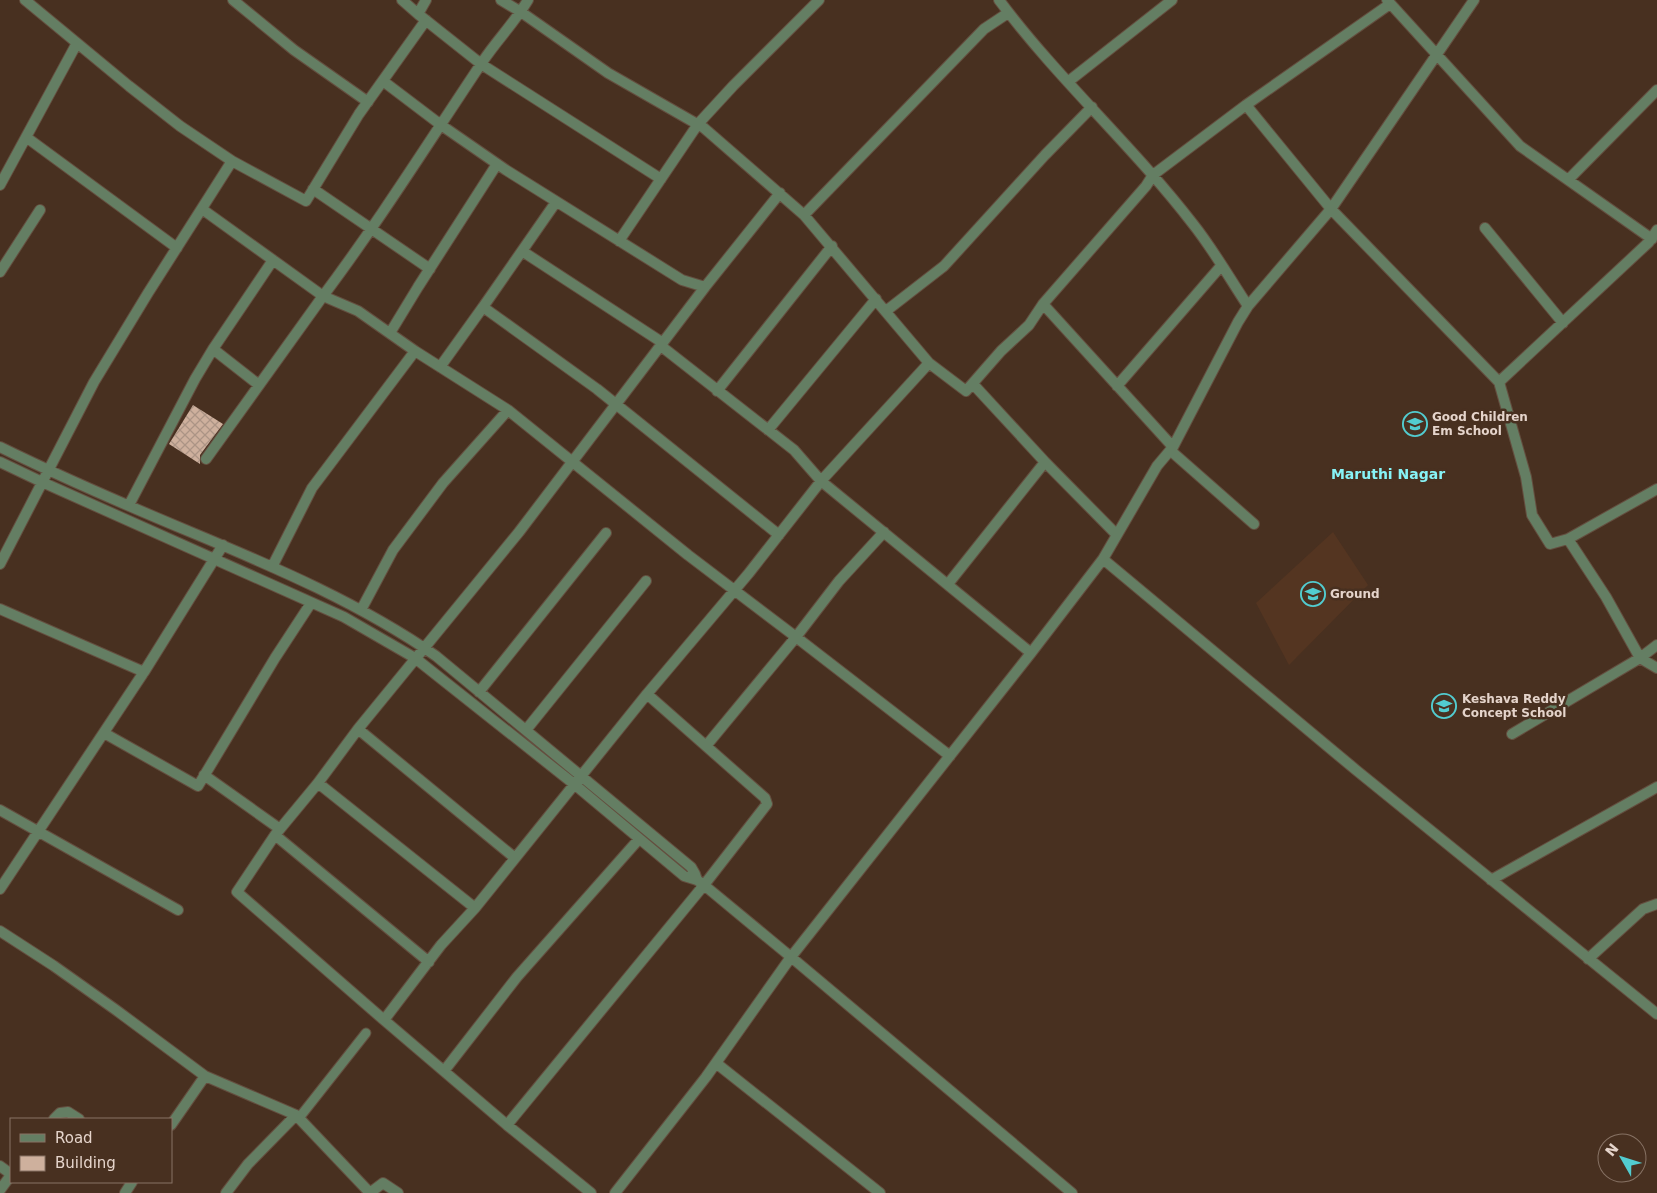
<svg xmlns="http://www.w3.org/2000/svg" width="1657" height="1193" viewBox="0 0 1657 1193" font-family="'DejaVu Sans',sans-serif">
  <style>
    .built { fill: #543521 }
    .building { fill: url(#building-cross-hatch) }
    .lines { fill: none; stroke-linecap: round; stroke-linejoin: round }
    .lane-casing { stroke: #644e3f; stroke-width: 11 }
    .street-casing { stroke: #644e3f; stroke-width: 12 }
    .lane { stroke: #647e63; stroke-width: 9 }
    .street { stroke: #647e63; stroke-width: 10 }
    .labels { text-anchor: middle; stroke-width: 5; stroke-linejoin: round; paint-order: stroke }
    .poi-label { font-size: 12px; font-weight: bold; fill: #e5d4cb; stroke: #483020; text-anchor: start }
    .neighbourhood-label { font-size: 14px; font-weight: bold; fill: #87f3f6; stroke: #483020 }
  </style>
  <defs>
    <pattern id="building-cross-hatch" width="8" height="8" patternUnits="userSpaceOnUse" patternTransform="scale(1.25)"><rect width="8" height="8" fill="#ceb09d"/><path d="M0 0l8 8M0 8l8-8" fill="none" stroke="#ac9485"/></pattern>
  </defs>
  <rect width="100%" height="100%" fill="#483020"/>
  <!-- built -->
  <path class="built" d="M1333,532L1368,585L1289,665L1256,603Z"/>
  <!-- building -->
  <path class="building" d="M193,405L223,424L200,455V464L169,444Z"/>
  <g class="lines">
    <defs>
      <path id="lane" d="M299,1118L366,1033"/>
      <path id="street" d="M25,0L129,86L180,126L232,161
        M233,0L294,50L368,102
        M402,0L418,14L426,0
        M501,0L521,12L608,73L704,128L804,215
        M999,0C1058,79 1133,146 1193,224C1213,249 1230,279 1248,306
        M1387,0L1520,146L1652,239
        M418,14L481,64L661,179
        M383,81L441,125L506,170L682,280L705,287L519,532L358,729L318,783L275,835L237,892L384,1020
        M1069,81L1172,0
        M1246,105L1390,4
        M26,137L177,248
        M1568,180L1657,90
        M0,185L77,43
        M313,189L430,269
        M202,209L323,296L206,459
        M1485,228L1563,323
        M619,241L698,124L733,86L819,0
        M522,251L663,343
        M0,272L40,210
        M705,287L780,193
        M1043,304L1173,447
        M483,307L556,202
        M886,311L944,266L1045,155L1092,107
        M390,333L418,287L497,164
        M661,346L794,450L821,481L1031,653
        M213,349L259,385
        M415,351L358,311L323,296C380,220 430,140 483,61C497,40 515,22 528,0
        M929,363L966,391L1001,351L1029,325L1043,304L1146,186L1153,175L1246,105L1331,209L1499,382L1526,477L1532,515L1550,544L1568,539L1606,597L1640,658L1657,668
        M440,367L483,307L597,389L779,535
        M1499,382L1649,242L1657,230
        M973,384L1045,462L1117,535
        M1117,386L1221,266
        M717,391L832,246
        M508,410L688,555L796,637L839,581L884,532
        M768,430L876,299
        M0,447C63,478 128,506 193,533C277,568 361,604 436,656L691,867L695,874L697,880
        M1171,451L1254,524
        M0,462L42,482L344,617L415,658L574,784L684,876L697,880L704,885L791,957L1072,1193
        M129,505L195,379L213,349L273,260
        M1568,539L1657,489
        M1103,559L1356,770L1657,1014
        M0,564L94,382L148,293L232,161L306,201L359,114L426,20
        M272,567L312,488L415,351L508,410L443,483L393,550L361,610
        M948,584L1045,462
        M0,609L144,672
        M479,692L606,533
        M358,729L515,858
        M526,730L646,581
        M104,733L198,786L275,658L311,603
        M1512,734L1640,658L1657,645
        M706,746L796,637L950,756
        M204,775L280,829
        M318,783L475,908
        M0,810L178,910
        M275,835L429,962
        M1491,880L1657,787
        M0,889L144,672L223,545
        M0,931L54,966L116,1010L205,1076L296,1115L370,1193
        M1588,959L1643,909L1657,904
        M716,1063L880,1193
        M444,1071L517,977L639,839
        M54,1119L60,1113L68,1112L79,1119
        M171,1125L205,1076
        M507,1125L704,885L767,804L765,798L647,694
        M0,1166L11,1174
        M0,1190L11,1175
        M371,1192L383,1183L398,1193
        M125,1193L132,1182
        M226,1193L248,1164L296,1115
        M591,1193L507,1125L384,1020L441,945L475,908L647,694L749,573L821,481L929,363L804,215L984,29L1008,13
        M615,1193L706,1077L791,957L1031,653L1103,559L1157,466L1173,447L1238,322L1248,306L1331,209L1474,0"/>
    </defs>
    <!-- lane casing -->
    <use href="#lane" class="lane-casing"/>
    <!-- street casing -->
    <use href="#street" class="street-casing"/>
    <!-- lane -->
    <use href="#lane" class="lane"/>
    <!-- street -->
    <use href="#street" class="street"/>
  </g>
  <!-- icons -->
  <defs>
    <symbol id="school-ring" viewBox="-11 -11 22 22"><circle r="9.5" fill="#483020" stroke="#52ccd0" stroke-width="1.5"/><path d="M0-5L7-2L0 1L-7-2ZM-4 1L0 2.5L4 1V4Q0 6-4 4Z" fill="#52ccd0"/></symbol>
    <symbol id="university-ring" viewBox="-11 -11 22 22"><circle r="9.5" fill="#483020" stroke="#52ccd0" stroke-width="1.5"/><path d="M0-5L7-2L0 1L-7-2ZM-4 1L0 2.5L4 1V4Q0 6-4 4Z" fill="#52ccd0"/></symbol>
  </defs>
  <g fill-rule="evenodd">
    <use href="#school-ring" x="1401" y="410" width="28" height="28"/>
    <use href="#university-ring" x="1299" y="580" width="28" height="28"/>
    <use href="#school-ring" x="1430" y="692" width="28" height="28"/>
  </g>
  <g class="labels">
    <!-- poi labels -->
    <g class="poi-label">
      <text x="1432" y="421">Good Children<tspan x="1432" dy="14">Em School</tspan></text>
      <text x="1330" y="598">Ground</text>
      <text x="1462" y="703">Keshava Reddy<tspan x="1462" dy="14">Concept School</tspan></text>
    </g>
    <!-- neighbourhood labels -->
    <g class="neighbourhood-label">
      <text x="1388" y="479">Maruthi Nagar</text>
    </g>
  </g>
  <!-- legend -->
  <rect x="10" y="1118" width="162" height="65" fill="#483020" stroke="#877264"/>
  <rect x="20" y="1134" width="25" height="8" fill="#647e63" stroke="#877264"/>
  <text x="55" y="1143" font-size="15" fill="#e5d4cb">Road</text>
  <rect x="20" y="1156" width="25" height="15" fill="#ceb09d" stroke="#877264"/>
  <text x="55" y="1168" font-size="15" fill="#e5d4cb">Building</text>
  <!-- north arrow -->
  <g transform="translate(1622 1158) rotate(309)"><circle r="24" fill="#483020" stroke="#877264"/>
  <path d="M0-4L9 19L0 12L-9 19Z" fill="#52ccd0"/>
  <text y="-8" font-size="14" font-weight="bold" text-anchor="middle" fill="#e5d4cb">N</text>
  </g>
</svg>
